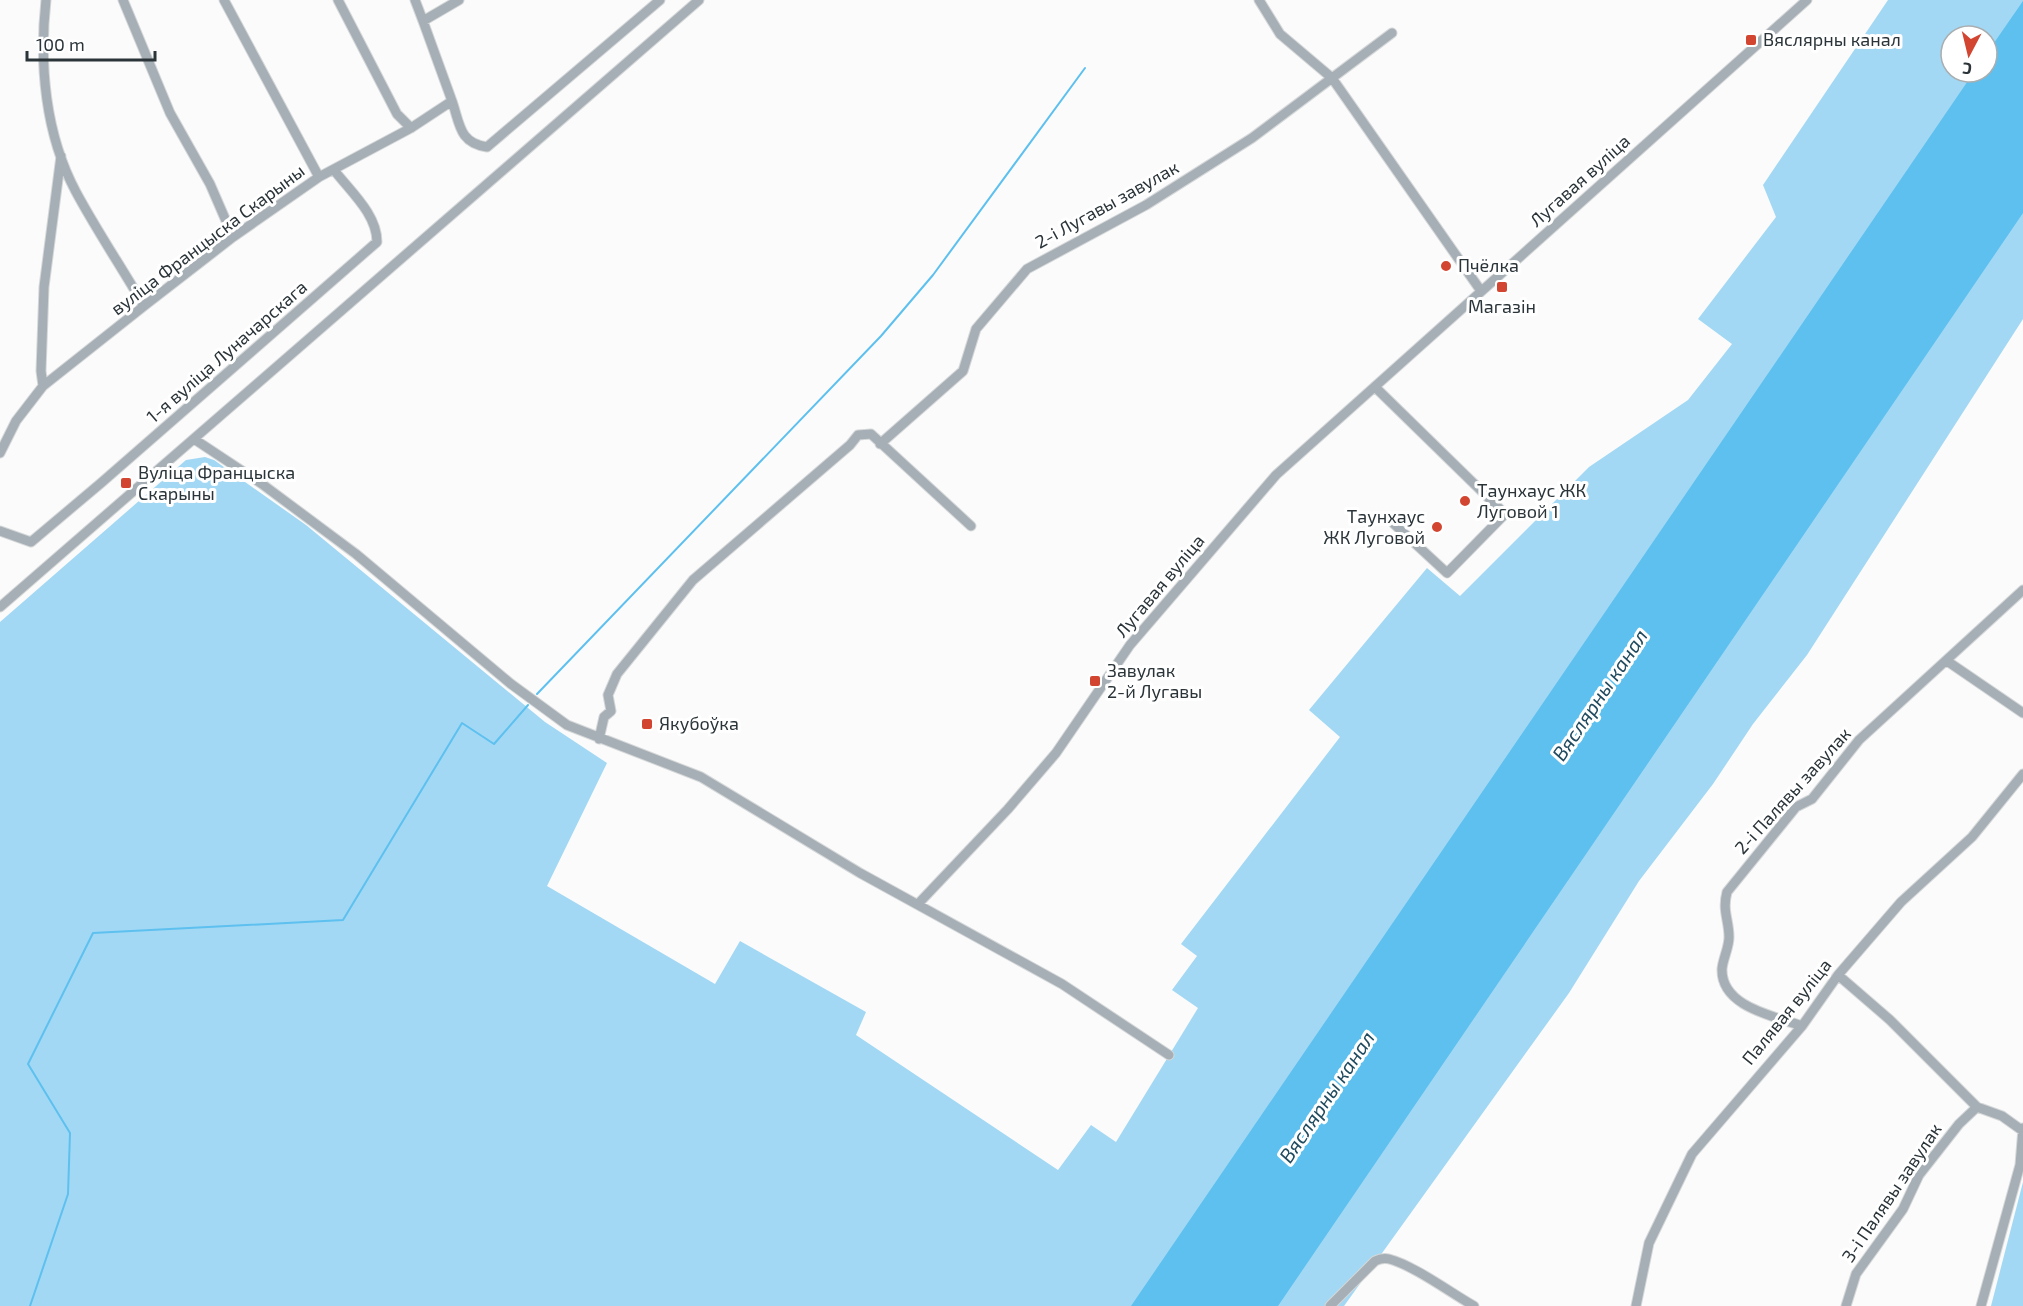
<svg xmlns="http://www.w3.org/2000/svg" width="2023" height="1306" viewBox="0 0 2023 1306" font-family="'Exo 2',sans-serif">
  <style>
    .green { fill: #a2d8f4; fill-rule: evenodd }
    .water { fill: #5dc0ef }
    .lines { fill: none; stroke-linecap: round; stroke-linejoin: round }
    .stream { stroke: #5dc0ef; stroke-width: 2 }
    .minor-casing { stroke: #d5d7d8; stroke-width: 11 }
    .minor { stroke: #a5afb5; stroke-width: 9 }
    .poi-dot { fill: #d24631; stroke: #fff; stroke-width: 2 }
    .labels { text-anchor: middle; stroke-width: 6; stroke-linejoin: round; paint-order: stroke }
    .poi-label { font-size: 18px; fill: #2a3439; stroke: #fff; text-anchor: start }
    .street-label { font-size: 18px; fill: #2a3439; stroke: #fff }
    .water-label { font-size: 20px; font-style: italic; fill: #214b5f; stroke: #fff }
  </style>
  <rect width="100%" height="100%" fill="#fbfbfb"/>
  <!-- green -->
  <path class="green" d="M1888,0H2023V319L1807,655L1753,724L1713,784L1639,881L1569,993L1344,1306H0V622L186,460L205,457L214,460L306,525L545,722L607,763L547,886L715,984L740,941L866,1012L856,1035L1058,1170L1091,1125L1116,1142L1198,1008L1172,990L1197,956L1181,944L1340,737L1309,710L1427,568L1460,596L1589,467L1688,400L1732,344L1698,319L1776,217L1763,185ZM1951,36H1987V72H1951Z
    M2023,1182V1306H1991Z"/>
  <!-- water -->
  <path class="water" d="M2023,1V213L1278,1306H1131L1974,72H1987V53Z"/>
  <g class="lines">
    <!-- stream -->
    <path class="stream" d="M537,694L881,336L933,275L1085,68
      M30,1306L68,1194L70,1133L28,1064L93,933L343,920L462,723L494,744L528,705"/>
    <defs>
      <path id="minor" d="M46,0C39,64 45,134 76,192C97,231 122,268 144,306
        M123,0L170,113L210,184L233,237
        M224,0L319,177
        M338,0L397,114L411,128
        M415,0L423,21
        M1259,0L1280,34L1332,78L1481,291
        M452,101C460,124 459,143 487,147L660,0
        M43,386L41,371L44,287L61,156
        M1375,387L1505,514L1447,573L1394,524
        M194,439L262,484L356,554L511,684L567,725L701,777L860,873L1062,984L1169,1055
        M880,444L963,371L976,329L1027,269L1146,205L1252,138L1392,33
        M0,453L16,421L43,386L144,306L233,237L319,177L411,128L452,101L423,21L459,0
        M0,531L31,542L101,483L377,242C377,214 350,191 334,170
        M0,607L699,0
        M1947,661L2023,713
        M599,739L604,717L611,711L608,695L617,674L693,580L850,445L858,435L871,434L971,526
        M918,904L1008,809L1056,753L1130,645L1276,475L1807,0
        M1838,975L1890,1020L1977,1107L2002,1116L2023,1131
        M1802,1026C1774,1016 1721,1007 1722,969C1723,958 1729,948 1729,937C1729,920 1722,911 1727,892L1796,807L1812,799L1859,740L2023,590
        M1330,1306L1375,1261C1379,1259 1385,1258 1389,1259C1413,1265 1451,1293 1474,1306
        M1636,1306L1649,1243L1692,1154L1802,1026L1838,975L1901,902L1972,837L2023,774
        M1846,1306L1856,1274L1903,1209L1919,1175L1959,1124L1977,1107
        M1981,1306L2020,1165L2023,1128"/>
    </defs>
    <!-- minor casing -->
    <use href="#minor" class="minor-casing"/>
    <!-- minor -->
    <use href="#minor" class="minor"/>
  </g>
  <!-- markers -->
  <g class="poi-dot">
    <rect x="1745" y="34" width="12" height="12" rx="3"/>
    <circle cx="1446" cy="266" r="6"/>
    <rect x="1496" y="281" width="12" height="12" rx="3"/>
    <rect x="120" y="477" width="12" height="12" rx="3"/>
    <circle cx="1465" cy="501" r="6"/>
    <circle cx="1437" cy="527" r="6"/>
    <rect x="1089" y="675" width="12" height="12" rx="3"/>
    <rect x="641" y="718" width="12" height="12" rx="3"/>
  </g>
  <g class="labels">
    <!-- poi labels -->
    <g class="poi-label">
      <text x="1763" y="46">Вяслярны канал</text>
      <text x="1458" y="272">Пчёлка</text>
      <text x="1502" y="313" text-anchor="middle">Магазін</text>
      <text x="138" y="479">Вуліца Францыска<tspan x="138" dy="21">Скарыны</tspan></text>
      <text x="1477" y="497">Таунхаус ЖК<tspan x="1477" dy="21">Луговой 1</tspan></text>
      <text x="1425" y="523" text-anchor="end">Таунхаус<tspan x="1425" dy="21">ЖК Луговой</tspan></text>
      <text x="1107" y="677">Завулак<tspan x="1107" dy="21">2-й Лугавы</tspan></text>
      <text x="659" y="730">Якубоўка</text>
    </g>
    <!-- street labels -->
    <g class="street-label">
      <text transform="translate(1580 181) rotate(-42)" y="6">Лугавая вуліца</text>
      <text transform="translate(1107 205) rotate(-29)" y="6">2-і Лугавы завулак</text>
      <text transform="translate(208 240) rotate(-37)" y="6">вуліца Францыска Скарыны</text>
      <text transform="translate(227 352) rotate(-41)" y="6">1-я вуліца Луначарскага</text>
      <text transform="translate(1160 586) rotate(-50)" y="6">Лугавая вуліца</text>
      <text transform="translate(1793 791) rotate(-48)" y="6">2-і Палявы завулак</text>
      <text transform="translate(1787 1012) rotate(-51)" y="6">Палявая вуліца</text>
      <text transform="translate(1892 1193) rotate(-56)" y="6">3-і Палявы завулак</text>
    </g>
    <!-- water labels -->
    <g class="water-label">
      <text transform="translate(1600 695) rotate(-56)" y="7">Вяслярны канал</text>
      <text transform="translate(1327 1097) rotate(-56)" y="7">Вяслярны канал</text>
    </g>
  </g>
  <!-- north arrow -->
  <g transform="translate(1969 54) rotate(187)"><circle r="28" fill="#ffffff" stroke="#aaaeb0" stroke-width="1.5"/>
  <path d="M0-4.5L10 22L0 15L-10 22Z" fill="#d24631"/>
  <text y="-9" font-size="16" font-weight="bold" text-anchor="middle" fill="#2a3439">С</text>
  </g>
  <!-- scale -->
  <path d="M27 51v9h128v-9" fill="none" stroke="#2a3439" stroke-width="3"/>
  <text x="36" y="51" font-size="18" fill="#2a3439" stroke="#ffffff" stroke-width="4.5" paint-order="stroke">100 m</text>
</svg>
